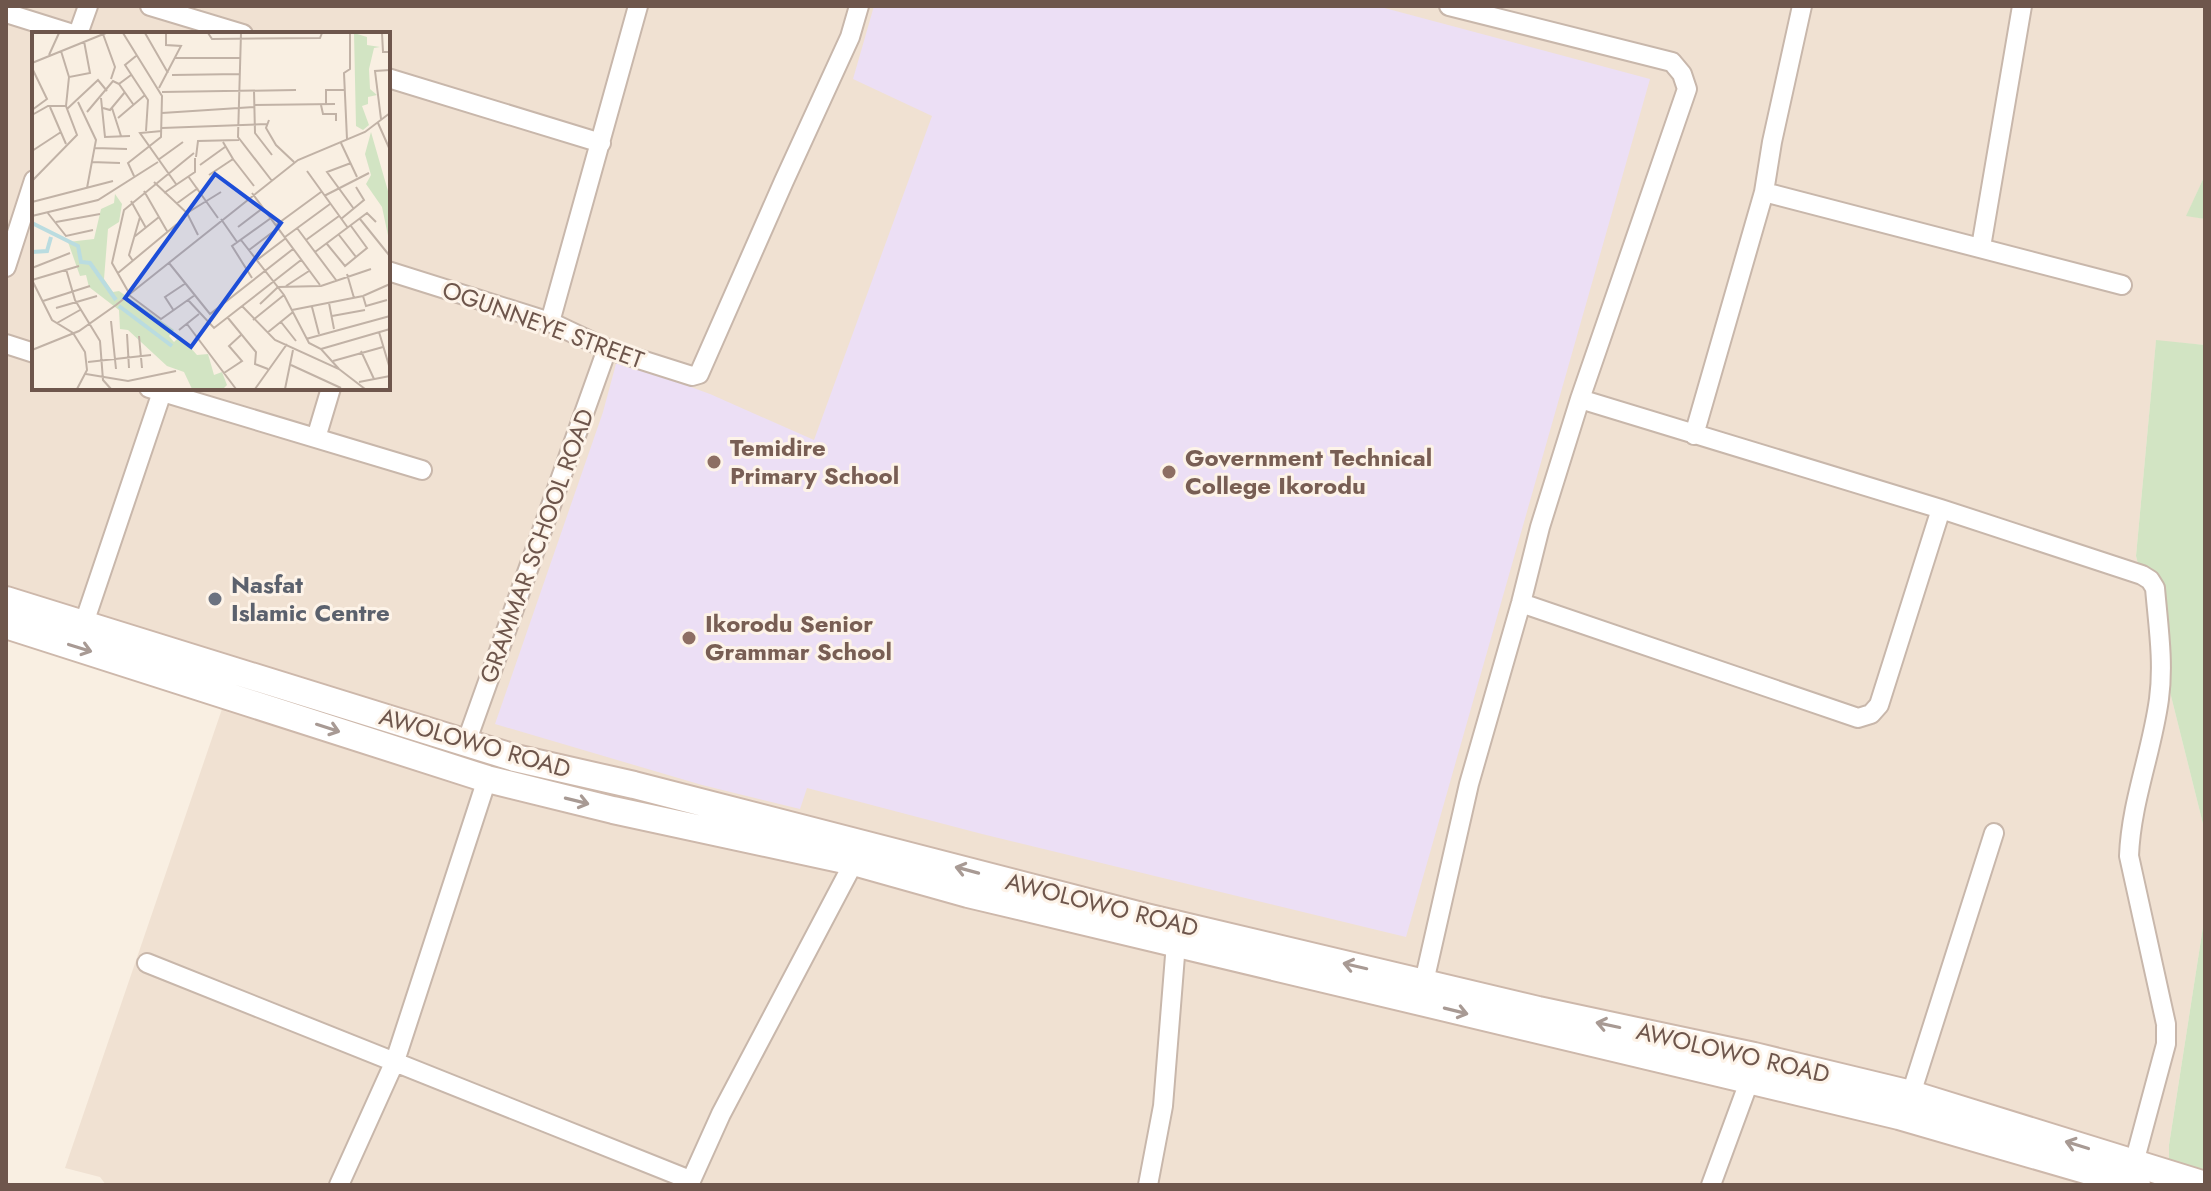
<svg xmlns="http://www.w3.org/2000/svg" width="2211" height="1191" viewBox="0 0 2211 1191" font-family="Jost,sans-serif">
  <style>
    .residential { fill: #f0e1d2; fill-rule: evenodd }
    .education { fill: #ecdff5 }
    .green { fill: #d2e4c3 }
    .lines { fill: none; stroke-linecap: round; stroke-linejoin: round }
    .minor-casing { stroke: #c8b7ab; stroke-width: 22 }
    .secondary-casing { stroke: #cdb8ab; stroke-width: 30 }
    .minor { stroke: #fff; stroke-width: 18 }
    .secondary { stroke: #fff; stroke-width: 26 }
    .oneway { stroke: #a89a94 }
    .education-dot { fill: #8d6e63; stroke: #fdf3e8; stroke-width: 3 }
    .worship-dot { fill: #6b7280; stroke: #fdf3e8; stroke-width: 3 }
    .labels { text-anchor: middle; stroke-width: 6; stroke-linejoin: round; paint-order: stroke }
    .street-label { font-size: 24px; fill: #6e564c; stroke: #fdf3e8 }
    .education-label { font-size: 24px; font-weight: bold; fill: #785e54; stroke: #fdf3e8; text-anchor: start }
    .worship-label { font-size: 24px; font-weight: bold; fill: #5b616d; stroke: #fdf3e8; text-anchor: start }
    .inset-river { fill: none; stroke: #badce0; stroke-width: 4 }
    .inset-road { fill: none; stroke: #c1b2a6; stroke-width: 2 }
    .view { fill: #1d4ed8; fill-opacity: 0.15; stroke: #1d4ed8; stroke-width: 4 }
    .inset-edge { fill: none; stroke: #6e564c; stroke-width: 4 }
  </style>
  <rect width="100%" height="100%" fill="#f9efe2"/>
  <!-- residential -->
  <path class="residential" d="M6,6H2205V175L2187,215L2205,219V345L2156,341L2136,556L2205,832V914L2169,1145V1185H106L100,1177L65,1168L222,709L6,640ZM34,34H388V388H34Z"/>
  <!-- education -->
  <path class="education" d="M874,6H1377L1650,79L1406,937L982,834L807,788L800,809L702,785L495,724L603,412L617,360L710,394L814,440L932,116L853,79Z"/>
  <!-- green -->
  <path class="green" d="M2205,175V219L2186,216Z
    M2156,340L2205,345V832L2136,556Z
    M2205,914V1185H2169V1145Z"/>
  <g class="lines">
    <defs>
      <path id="minor" d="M150,6L243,34
        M6,13L73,34
        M78,34L88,6
        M388,78L601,143
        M1764,192L2122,285
        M1981,247L2022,6
        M6,267L34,180
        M388,271L550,322L607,349L692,376L699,374L784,181L850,37L859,6
        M550,322L638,6
        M6,344L34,353
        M149,388L422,470
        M1580,399L1941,509L2142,575L2150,580L2155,588C2158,624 2164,662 2159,699C2152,752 2131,802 2129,856L2166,1024V1044L2134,1163
        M1694,435L1764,192L1772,142L1802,6
        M316,438L331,388
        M1521,603L1858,718L1871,714L1879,705L1941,509
        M84,623L162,392
        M466,743L607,349
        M147,963L690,1180
        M1424,982L1469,784L1521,603L1540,527L1580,399L1687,89L1682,74L1672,62L1449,6
        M1911,1094L1994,833
        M339,1185L395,1061L487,779
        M689,1185L721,1114L854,862
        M1148,1185L1163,1106L1176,943
        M1711,1185L1750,1079"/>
      <path id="secondary" d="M6,600L515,758L634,785L1146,917L1538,1010L1754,1056L1911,1094L2205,1185
        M6,625L487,779L613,810L854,862L968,894L1899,1116L2137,1185"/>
    </defs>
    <!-- minor casing -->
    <use href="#minor" class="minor-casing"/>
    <!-- secondary casing -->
    <use href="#secondary" class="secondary-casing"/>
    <!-- minor -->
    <use href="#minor" class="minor"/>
    <!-- secondary -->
    <use href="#secondary" class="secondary"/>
  </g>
  <!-- one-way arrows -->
  <defs><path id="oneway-shaft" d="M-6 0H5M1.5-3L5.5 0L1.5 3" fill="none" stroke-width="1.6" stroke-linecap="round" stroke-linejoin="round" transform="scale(2)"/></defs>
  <g class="oneway">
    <use href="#oneway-shaft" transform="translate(80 648) rotate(17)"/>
    <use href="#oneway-shaft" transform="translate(328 728) rotate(18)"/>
    <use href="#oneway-shaft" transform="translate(577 801) rotate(14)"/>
    <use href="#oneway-shaft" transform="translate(967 870) rotate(-165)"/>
    <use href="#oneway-shaft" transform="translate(1355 966) rotate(-167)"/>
    <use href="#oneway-shaft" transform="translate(1456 1011) rotate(14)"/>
    <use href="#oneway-shaft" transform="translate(1608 1025) rotate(-168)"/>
    <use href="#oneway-shaft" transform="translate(2077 1145) rotate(-163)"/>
  </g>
  <!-- markers -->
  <g class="education-dot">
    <circle cx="714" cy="462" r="8"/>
    <circle cx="1169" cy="472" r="8"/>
    <circle cx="689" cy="638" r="8"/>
  </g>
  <circle class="worship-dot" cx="215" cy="599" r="8"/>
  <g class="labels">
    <!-- street labels -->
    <g class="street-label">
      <text transform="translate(543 325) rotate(20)" y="8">OGUNNEYE STREET</text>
      <text transform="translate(537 546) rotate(-70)" y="8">GRAMMAR SCHOOL ROAD</text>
      <text transform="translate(475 743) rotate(16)" y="8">AWOLOWO ROAD</text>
      <text transform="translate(1102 905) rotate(14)" y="8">AWOLOWO ROAD</text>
      <text transform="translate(1733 1053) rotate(13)" y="8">AWOLOWO ROAD</text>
    </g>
    <!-- education labels -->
    <g class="education-label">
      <text x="730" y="456">Temidire<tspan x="730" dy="28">Primary School</tspan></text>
      <text x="1185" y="466">Government Technical<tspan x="1185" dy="28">College Ikorodu</tspan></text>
      <text x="705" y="632">Ikorodu Senior<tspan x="705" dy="28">Grammar School</tspan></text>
    </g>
    <!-- worship labels -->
    <g class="worship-label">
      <text x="231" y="593">Nasfat<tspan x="231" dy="28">Islamic Centre</tspan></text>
    </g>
  </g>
  <!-- overview -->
  <g transform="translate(32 32)">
    <rect width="358" height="358" fill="#f9efe2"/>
    <path d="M322,1L335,5V13L348,15L342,16L337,37L338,57L345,63L336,65V72L330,74L337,93L331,98L324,94ZM339,100L358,166V213L350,175L334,152L339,143L333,122ZM83,162L90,172L87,190L76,197L72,247L81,260L87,259L142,298L137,304L142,310L148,304L165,323L176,322L182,343L190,340L195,353L191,357H160L152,340L135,334L96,298L88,297L87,278L57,255L54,243L48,244L36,210L62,207L69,177L82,171Z" fill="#d2e4c3"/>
    <path class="inset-river" d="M0,191L46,214L49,230L58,231L84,268M0,220L15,219L19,205M87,274L140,314"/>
    <path class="inset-road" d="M91,1L130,64L129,105L96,131L102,144M113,1L136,41M176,1L180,7L288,6L290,1M209,1L206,105L240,149M350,1L351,20H358M71,2L83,35L79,47M29,19L37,45M17,23L27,1M104,24L93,33L116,68L114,99M143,26H209M0,31L74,1M0,36L15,67L0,78M99,43L87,52L101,72M140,43L208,42M127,56L149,14L134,13V1M222,59L223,101L240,123M130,60L264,58M69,66L73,105L98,104M46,70L64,108L55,156M294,72V58H313M222,73L303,72M289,73L291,82H304V89M18,75L34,112M71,76L78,78L93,60M80,76L89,104M35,77L66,48L75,59M55,80L81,49L87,52M130,81L222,75M0,83L16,74H34M86,86L113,63M349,87L343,39L358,38M237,88L234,96L244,113L262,130M346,91L358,118M130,96L235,92M130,99L108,101L144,152M315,107L312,41L318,37V1M309,111L325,145M63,116L95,117M0,119L29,100M164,125L166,109L207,108M201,127L222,154M126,128L151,110M59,130L88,131M319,131L295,140L322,177M168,133L193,115M275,139L316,196M177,143L201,127L191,110M156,144L186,186M0,149L45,103L34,74L37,45L58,41L52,9M122,150L155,181L166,203M112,159L135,199M132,161L163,140V126M220,161L288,253M292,164L337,141M99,169L114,196M0,170L81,149M144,172L166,156M15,180L34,204L61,198M155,181L189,160M0,184L66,168L126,130M189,187L205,210M309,187L332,168L324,155M328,187L357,223M24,190L68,182M244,193L289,160M206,195L231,176M265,196L304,248M307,203L324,225M102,205L127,185M253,205L298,172M209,208L252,263L277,311L289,317L307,337M274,208L307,184M295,212L313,234L335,216L319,194M217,218L246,196M283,220L335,181L344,190M225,228L254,206M101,229L97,223L108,185M137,231L178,282L261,217M0,236L38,221M34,237L43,268L68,309L71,348L79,357M86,241L145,192M315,242L322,266M220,246L200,214L239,186M0,248L47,234M0,248L20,288L41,301L53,320L55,338L45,357M254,254L277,239M97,261L80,231L92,178L162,121M97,263L129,287L163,263M331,264L334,274L355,268M156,268L182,296L269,228M11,269L58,254M297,271L302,297M228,272L246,255L289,254L339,237M210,274L243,308L307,337L333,357M280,275L287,302M24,276L65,264M260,278L331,264L358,252M142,279L133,265L154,251M300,284L333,278M196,286L224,320L223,332L236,337M221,288L252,263M79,289L84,337M249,290L264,309M25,291L48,278M155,292L204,357M147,298L167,282M347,300L358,337M235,301L261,280M95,302L97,336M107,304L110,336M274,307L358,284M289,317L358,297M0,318L47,299L84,273L266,128L333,100L358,81M329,319L342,347M301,329L351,315M56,330L119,323M259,333L309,356M192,341L210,329L197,314L209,303M54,342L96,349L144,339M327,350L358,344M223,357L255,312M253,357L261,318"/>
    <path class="view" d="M183,142L249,191L159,315L93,266Z"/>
    <rect width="358" height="358" class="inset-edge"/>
  </g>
  <!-- border -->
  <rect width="2211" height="1191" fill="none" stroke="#6e564c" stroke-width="16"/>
</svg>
